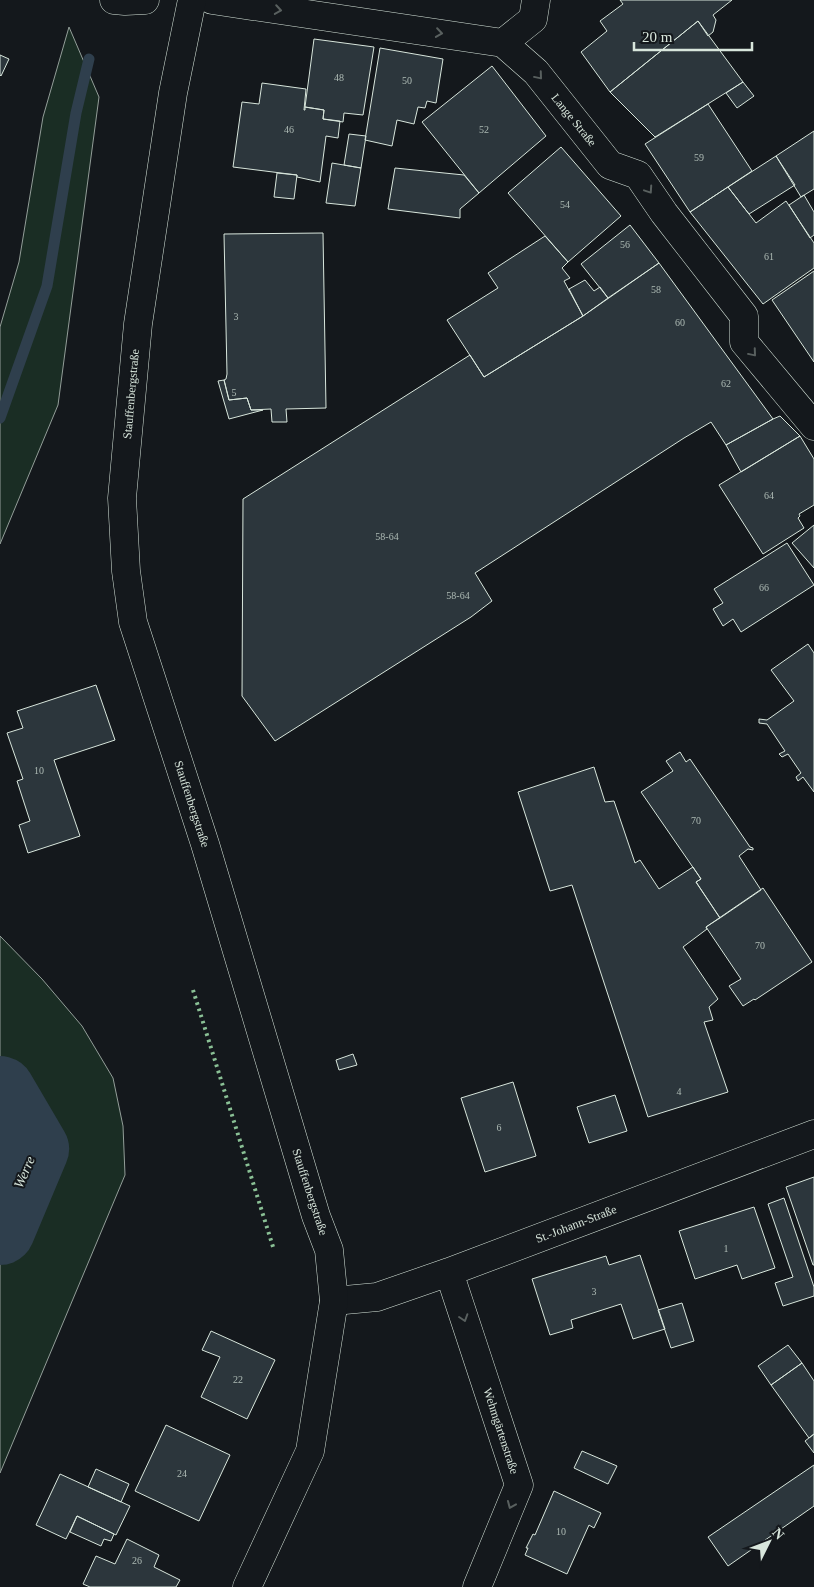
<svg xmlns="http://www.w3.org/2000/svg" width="814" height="1587" viewBox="0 0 814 1587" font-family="'Times New Roman',serif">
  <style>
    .green { fill: #1a2d24; stroke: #939e99 }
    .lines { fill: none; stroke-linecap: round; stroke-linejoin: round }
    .stream { stroke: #2f3f4d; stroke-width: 11 }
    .river { stroke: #2f3f4d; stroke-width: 70 }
    .building { fill: #2c363c; stroke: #d8e6dc }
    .minor-casing { stroke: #d8e6dc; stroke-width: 29 }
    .major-casing { stroke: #d8e6dc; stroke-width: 29 }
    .minor { stroke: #14181c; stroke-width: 28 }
    .major { stroke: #14181c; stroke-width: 28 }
    .hedge { stroke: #8ac095; stroke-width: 4; stroke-dasharray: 2.5 4; stroke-linecap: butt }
    .oneway { stroke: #59605f }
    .labels { text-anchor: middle; stroke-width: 4; stroke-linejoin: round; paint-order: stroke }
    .number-label { font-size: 10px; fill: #adbab4 }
    .street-label { font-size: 12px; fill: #d8e6dc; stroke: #14181c }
    .water-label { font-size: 14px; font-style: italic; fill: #d8e6dc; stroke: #14181c }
  </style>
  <rect width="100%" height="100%" fill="#14181c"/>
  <!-- green -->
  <path class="green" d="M69,27L99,97L58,405L0,544V327L19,262L43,117Z
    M0,936L42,979L82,1026L113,1078L123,1126L125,1175L0,1473Z"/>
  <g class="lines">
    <!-- stream -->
    <path class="stream" d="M0,418L47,286L76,113L89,59"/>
    <!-- river -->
    <path class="river" d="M0,1091L34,1149L0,1230"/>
  </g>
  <!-- building -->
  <path class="building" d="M620,0H732L713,15L716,20L713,32L708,36L698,21L610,92L581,52L607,31L600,21L623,4Z
    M698,21L743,82L655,137L610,92Z
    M314,39L374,47L363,115L344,113L343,122L323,119L324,110L305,107Z
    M380,48L443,59L436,103L427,101L425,108L418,107L414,124L397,120L392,146L365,140Z
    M0,55L9,59L1,76L0,75Z
    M492,66L546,136L479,193L422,122Z
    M743,82L754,96L737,108L726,93Z
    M262,83L306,89L304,110H305V107L324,110L323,119L340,121L338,138L326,136L320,182L297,177V175L233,167L242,102L259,104Z
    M708,104L752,171L690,212L645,144Z
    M814,131V189L801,197L776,156Z
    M349,134L366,136L361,168L344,165Z
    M561,147L621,216L568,262L508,193Z
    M776,156L795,185L749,214L728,187Z
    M332,163L361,168L355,206L326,203Z
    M395,168L464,175L479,193L460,209V218L388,209Z
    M277,173L297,175L294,199L274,197Z
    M728,187L756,223L786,201L814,243V268L763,304L690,212Z
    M804,195L814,212V235L810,238L789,205Z
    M630,225L659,263L608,298L581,264Z
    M323,233L326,408L286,409L287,422H272L271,409L251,410L247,398L229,400L224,380L226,379L227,374L224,234Z
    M545,236L568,262L562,268L570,278L564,281L583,316L484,377L447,320L498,288L488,273Z
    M659,263L773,419L726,445L711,422L684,438L475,573L492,601L471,617L275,741L242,696L243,499L470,355L484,377L583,316Z
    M814,271V362L772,300Z
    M585,280L594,291L600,287L608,298L583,316L569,289Z
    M224,380L229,400L247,398L251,410H263L229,419L218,381Z
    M780,416L800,436L741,472L726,445L773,419Z
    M800,436L814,459V505L799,514L800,516L798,518L804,528L763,554L719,485Z
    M814,525V568L792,543Z
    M787,543L814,585L741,632L733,619L723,626L713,609L723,603L714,589Z
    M808,644L814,653V792L803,777L798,781L796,777L801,773L788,754L782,757L779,754L785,751L767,724L759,723V719L767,720L794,701L771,670Z
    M96,685L115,740L54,760L80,836L28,853L19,825L30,821L17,781L23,779L7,733L23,728L17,711Z
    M680,752L686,762L690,759L750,847L753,848V850L748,849L739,856L761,890L720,918L696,882L701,879L641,792L673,771L666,761Z
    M594,767L605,802L614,801L635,863L640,860L659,889L693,867L701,879L696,882L720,918L706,927L707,929L683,947L718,999L709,1007L713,1020L704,1022L728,1092L648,1117L572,885L550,891L518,792Z
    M763,888L812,962L755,1000L754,999L743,1006L729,986L741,979L706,927Z
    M353,1054L357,1065L339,1070L336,1060Z
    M513,1082L536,1156L485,1172L461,1098Z
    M615,1095L627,1131L589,1143L577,1107Z
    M814,1177V1265H813L786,1187Z
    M784,1198L814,1287V1296L783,1306L775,1283L793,1277L768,1204Z
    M754,1207L775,1268L742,1279L737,1265L695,1279L679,1231Z
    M640,1255L665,1329L633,1339L621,1304L571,1320L573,1328L550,1335L532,1279L606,1256L609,1265Z
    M682,1303L694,1341L671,1348L658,1310Z
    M211,1331L275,1360L247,1419L201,1397L220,1357L202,1350Z
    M788,1345L802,1363L771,1385L758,1366Z
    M802,1363L814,1381V1434L809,1438L771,1385Z
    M166,1425L230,1455L199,1521L135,1491Z
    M814,1434V1453L805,1441Z
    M582,1451L617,1466L608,1484L574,1468Z
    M814,1465V1506L728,1566L708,1537Z
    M96,1469L129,1484L121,1502L88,1487Z
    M60,1474L130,1506L116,1535L77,1516L66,1539L36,1525Z
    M554,1491L601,1513L594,1528L589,1525L567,1574L525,1555L528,1548H526L533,1534L535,1535Z
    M77,1516L114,1534L111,1541L104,1539L101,1546L70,1532Z
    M127,1539L159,1555L154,1567L180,1580L176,1587H90L83,1584L96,1556L115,1564Z"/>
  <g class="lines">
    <defs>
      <path id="minor" d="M212,0L503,43L536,72L610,165L638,175L664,213L744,316V342L814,426
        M503,43L533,19L536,0
        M449,1272L519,1485L477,1587
        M334,1301L377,1297L449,1272L814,1134"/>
      <path id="major" d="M114,0L125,1L145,0
        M192,0L173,93L138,324L122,498L126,571L133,622L205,844L316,1216L329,1250L334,1301L310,1451L247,1587"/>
    </defs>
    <!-- minor casing -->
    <use href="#minor" class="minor-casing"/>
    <!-- major casing -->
    <use href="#major" class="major-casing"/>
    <!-- minor -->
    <use href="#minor" class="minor"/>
    <!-- major -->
    <use href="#major" class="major"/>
    <!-- hedge -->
    <path class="hedge" d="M193,990L274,1250"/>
  </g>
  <!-- one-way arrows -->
  <defs><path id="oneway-chevron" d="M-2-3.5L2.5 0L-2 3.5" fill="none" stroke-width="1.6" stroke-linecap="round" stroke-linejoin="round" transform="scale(1.25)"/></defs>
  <g class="oneway">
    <use href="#oneway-chevron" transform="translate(278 10) rotate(9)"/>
    <use href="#oneway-chevron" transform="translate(439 33) rotate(8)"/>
    <use href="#oneway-chevron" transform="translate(539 76) rotate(50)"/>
    <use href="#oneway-chevron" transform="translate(649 190) rotate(56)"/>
    <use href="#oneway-chevron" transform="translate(753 353) rotate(50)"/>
    <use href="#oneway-chevron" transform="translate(464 1318) rotate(72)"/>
    <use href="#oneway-chevron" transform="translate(511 1505) rotate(113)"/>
  </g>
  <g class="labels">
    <!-- number labels -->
    <g class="number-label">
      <text x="339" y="81">48</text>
      <text x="407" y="84">50</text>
      <text x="289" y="133">46</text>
      <text x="484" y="133">52</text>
      <text x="699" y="161">59</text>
      <text x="565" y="208">54</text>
      <text x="625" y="248">56</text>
      <text x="769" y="260">61</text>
      <text x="656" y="293">58</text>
      <text x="236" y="320">3</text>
      <text x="680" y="326">60</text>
      <text x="726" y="387">62</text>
      <text x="234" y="396">5</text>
      <text x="769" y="499">64</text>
      <text x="387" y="540">58-64</text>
      <text x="764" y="591">66</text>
      <text x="458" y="599">58-64</text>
      <text x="39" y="774">10</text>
      <text x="696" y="824">70</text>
      <text x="760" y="949">70</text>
      <text x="679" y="1095">4</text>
      <text x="499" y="1131">6</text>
      <text x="726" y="1252">1</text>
      <text x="594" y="1295">3</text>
      <text x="238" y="1383">22</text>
      <text x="182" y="1477">24</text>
      <text x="561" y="1535">10</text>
      <text x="137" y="1564">26</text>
    </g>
    <!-- street labels -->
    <g class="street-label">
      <text transform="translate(574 120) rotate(51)" y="4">Lange Straße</text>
      <text transform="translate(131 394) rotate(-85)" y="4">Stauffenbergstraße</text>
      <text transform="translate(192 804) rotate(72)" y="4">Stauffenbergstraße</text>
      <text transform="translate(310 1192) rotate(72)" y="4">Stauffenbergstraße</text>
      <text transform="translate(576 1224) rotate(-21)" y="4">St.-Johann-Straße</text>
      <text transform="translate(501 1431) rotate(72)" y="4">Wehmgärtenstraße</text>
    </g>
    <!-- water labels -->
    <g class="water-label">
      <text transform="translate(24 1172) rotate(-67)" y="5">Werre</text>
    </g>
  </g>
  <!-- north arrow -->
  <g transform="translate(769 1542) rotate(48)" stroke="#14181c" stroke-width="4" paint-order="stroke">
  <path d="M0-4L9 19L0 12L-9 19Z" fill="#d8e6dc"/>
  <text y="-8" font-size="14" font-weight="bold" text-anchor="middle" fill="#d8e6dc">N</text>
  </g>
  <!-- scale -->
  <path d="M634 42v8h118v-8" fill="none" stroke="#d8e6dc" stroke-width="2.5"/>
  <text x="642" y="42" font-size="15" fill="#d8e6dc" stroke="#14181c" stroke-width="4" paint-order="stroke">20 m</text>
</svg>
